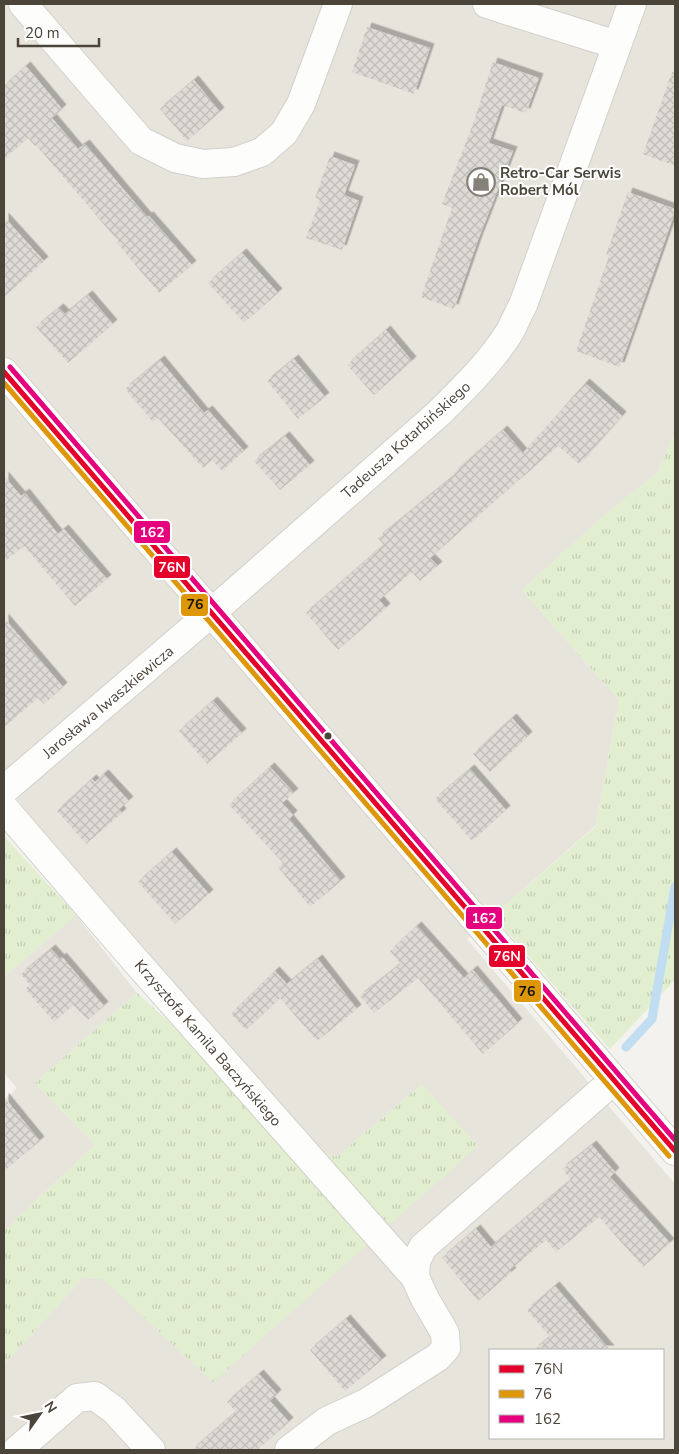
<svg xmlns="http://www.w3.org/2000/svg" width="679" height="1454" viewBox="0 0 679 1454" font-family="'Nunito Sans',sans-serif">
  <style>
    .residential { fill: #e7e4dc; fill-rule: evenodd }
    .grass { fill: url(#grass-tufts) }
    .lines { fill: none; stroke-linecap: round; stroke-linejoin: round }
    .stream { stroke: #c0ddf1; stroke-width: 9 }
    .building { fill: url(#building-cross-hatch); filter: url(#shadow) }
    .minor-casing { stroke: #d2d0cb; stroke-width: 30 }
    .minor { stroke: #fdfdfc; stroke-width: 28 }
    .bus-1-casing { stroke: #fff; stroke-width: 9 }
    .bus-2-casing { stroke: #fff; stroke-width: 9 }
    .bus-3-casing { stroke: #fff; stroke-width: 9 }
    .bus-1 { stroke: #e4002b; stroke-width: 5 }
    .bus-2 { stroke: #dd9709; stroke-width: 5 }
    .bus-3 { stroke: #e5007d; stroke-width: 5 }
    .bus-dot { fill: #4b4439; stroke: #fff; stroke-width: 2 }
    .labels { text-anchor: middle; stroke-width: 4; stroke-linejoin: round; paint-order: stroke }
    .poi-label { font-size: 15px; font-weight: bold; fill: #4b4439; stroke: #fff; text-anchor: start }
    .street-label { font-size: 15px; fill: #4b4439; stroke: #fff }
    .line-badge { stroke: #fff; stroke-width: 2 }
    .badge-label { font-size: 14px; text-anchor: middle; font-weight: bold; fill: #fff }
    .pale-badge-label { font-size: 14px; text-anchor: middle; font-weight: bold; fill: #111 }
  </style>
  <defs>
    <pattern id="grass-tufts" width="24" height="20" patternUnits="userSpaceOnUse" patternTransform="scale(1.25)"><rect width="24" height="20" fill="#e1eecf"/><path d="M3 7l-1-3M5 7V3M7 7l1-3M15 17l-1-3M17 17v-4M19 17l1-3" fill="none" stroke="#c3cdb2"/></pattern>
    <pattern id="building-cross-hatch" width="8" height="8" patternUnits="userSpaceOnUse" patternTransform="scale(1.25)"><rect width="8" height="8" fill="#dedbd6"/><path d="M0 0l8 8M0 8l8-8" fill="none" stroke="#c0bdb8"/></pattern>
    <filter id="shadow"><feDropShadow dx="4.5" dy="-4.5" stdDeviation="0" flood-color="#0004"/></filter>
  </defs>
  <rect width="100%" height="100%" fill="#f4f2ee"/>
  <!-- residential -->
  <path class="residential" d="M4,4H675V433L657,473L600,519L522,590L619,700L596,825L467,939L675,1184V1450H4V1364L83,1278L104,1279L213,1382L422,1084L338,1156L316,1155L124,951L4,780ZM490,1350H663V1438H490Z
    M76,915L137,993L35,1083L95,1145L4,1231V1100L17,1088L4,1073V977Z"/>
  <!-- grass -->
  <path class="grass" d="M675,433V980L610,1049L493,916L596,826L619,700L522,590L600,519L657,473Z
    M4,836L76,915L4,977Z
    M137,993L316,1155L338,1156L422,1084L478,1146L213,1382L103,1279L83,1278L4,1364V1231L95,1145L35,1083Z"/>
  <g class="lines">
    <!-- stream -->
    <path class="stream" d="M626,1047L652,1019L675,887"/>
  </g>
  <!-- building -->
  <path class="building" d="M367,27L430,48L414,94L352,72Z
    M493,62L539,78L526,113L502,105L489,143L513,151L478,240L454,309L421,297L452,208L442,204L473,124Z
    M26,66L62,109L52,118L78,149L85,144L147,217L149,216L192,265L159,293L117,243L119,242L36,145L35,146L28,138L4,159V86Z
    M672,72H675V166L643,154Z
    M194,80L220,112L187,141L160,109Z
    M330,156L355,165L344,195L359,201L342,250L306,238L320,200L315,198Z
    M628,192L675,209V212L620,367L576,351L609,256L606,255Z
    M4,217L44,261L4,297Z
    M242,253L278,293L244,323L208,283Z
    M88,295L113,324L68,363L36,327L59,308L65,314Z
    M386,330L412,361L374,395L347,365Z
    M294,359L325,397L298,419L267,381Z
    M160,360L204,413L208,410L244,451L222,471L212,460L203,468L158,418L153,422L125,389Z
    M585,383L622,416L579,464L558,446L430,558L438,566L420,581L412,572L379,600L386,608L338,650L306,613L384,545L378,538L455,475L454,473L503,430L523,453Z
    M285,436L310,465L280,490L254,461Z
    M4,476L21,496L25,493L58,534L64,529L107,579L75,606L24,546L4,562Z
    M4,618L63,687L44,704L38,698L4,727Z
    M213,701L242,733L207,764L179,731Z
    M512,718L528,736L490,772L473,754Z
    M270,767L294,793L282,803L293,815L289,819L341,881L310,907L278,867L283,863L229,805Z
    M470,769L506,810L472,841L435,799Z
    M104,774L129,801L119,809L122,813L86,844L57,811L92,779L95,782Z
    M172,852L209,894L175,924L138,882Z
    M417,926L464,978L473,970L518,1023L483,1054L418,978L374,1013L360,996L401,964L390,951Z
    M51,949L60,959L62,957L104,1006L88,1020L73,1005L54,1022L25,989L30,985L21,974Z
    M318,959L357,1009L317,1041L280,998L246,1030L231,1014L275,971L287,984Z
    M4,1097L40,1141L4,1171Z
    M592,1145L615,1172L610,1177L670,1243L643,1267L599,1217L556,1252L546,1240L510,1270L512,1272L478,1301L442,1258L476,1229L491,1247L571,1180L562,1169Z
    M555,1286L610,1350H534L550,1337L527,1310Z
    M346,1319L382,1360L345,1391L310,1350Z
    M259,1374L277,1394L270,1401L289,1422L257,1450H192L236,1412L227,1402Z"/>
  <g class="lines">
    <defs>
      <path id="minor" d="M23,4L141,141L175,158L203,164L234,162L262,152L284,133L301,104L338,4
        M487,4L617,45
        M4,372L675,1151
        M4,790L211,613L438,414C463,389 490,363 509,333C514,324 518,314 523,305L632,4
        M4,808L133,958L415,1277
        M17,1450L77,1398L95,1396L114,1410L151,1450
        M289,1450L327,1421L366,1403L438,1357L446,1348L445,1333L425,1299L415,1277L416,1261L423,1247L614,1080"/>
    </defs>
    <!-- minor casing -->
    <use href="#minor" class="minor-casing"/>
    <!-- minor -->
    <use href="#minor" class="minor"/>
    <defs>
      <path id="bus-1" d="M4,372L675,1151"/>
      <path id="bus-2" d="M4,383L669,1156"/>
      <path id="bus-3" d="M10,367L675,1140"/>
    </defs>
    <!-- bus-1 casing -->
    <use href="#bus-1" class="bus-1-casing"/>
    <!-- bus-2 casing -->
    <use href="#bus-2" class="bus-2-casing"/>
    <!-- bus-3 casing -->
    <use href="#bus-3" class="bus-3-casing"/>
    <!-- bus-1 -->
    <use href="#bus-1" class="bus-1"/>
    <!-- bus-2 -->
    <use href="#bus-2" class="bus-2"/>
    <!-- bus-3 -->
    <use href="#bus-3" class="bus-3"/>
  </g>
  <!-- icons -->
  <defs>
    <symbol id="shop-ring" viewBox="-11 -11 22 22"><circle r="9.5" fill="#fff" stroke="#868178" stroke-width="1.5"/><path d="M-5-2.5h2.3a2.7 3.5 0 0 1 5.4 0H5L5.5 6h-11ZM-1.5-2.5h3a1.5 2.3 0 0 0-3 0Z" fill="#868178"/></symbol>
  </defs>
  <g fill-rule="evenodd">
    <use href="#shop-ring" x="465" y="166" width="32" height="32"/>
  </g>
  <!-- markers -->
  <circle class="bus-dot" cx="328" cy="736" r="4.5"/>
  <g class="labels">
    <!-- poi labels -->
    <g class="poi-label">
      <text x="500" y="178">Retro-Car Serwis<tspan x="500" dy="17">Robert Mól</tspan></text>
    </g>
    <!-- street labels -->
    <g class="street-label">
      <text transform="translate(406 440) rotate(-42)" y="5">Tadeusza Kotarbińskiego</text>
      <text transform="translate(108 702) rotate(-40)" y="5">Jarosława Iwaszkiewicza</text>
      <text transform="translate(208 1043) rotate(49)" y="5">Krzysztofa Kamila Baczyńskiego</text>
    </g>
  </g>
  <g class="line-badge">
    <rect x="133" y="520" width="38" height="24" rx="5" fill="#e5007d"/>
    <rect x="153" y="555" width="38" height="24" rx="5" fill="#e4002b"/>
    <rect x="180" y="593" width="29" height="24" rx="5" fill="#dd9709"/>
    <rect x="465" y="906" width="38" height="24" rx="5" fill="#e5007d"/>
    <rect x="488" y="944" width="38" height="24" rx="5" fill="#e4002b"/>
    <rect x="513" y="979" width="29" height="24" rx="5" fill="#dd9709"/>
  </g>
  <g class="badge-label">
    <text x="152" y="537">162</text>
    <text x="172" y="572">76N</text>
    <text x="484" y="923">162</text>
    <text x="507" y="961">76N</text>
  </g>
  <g class="pale-badge-label">
    <text x="195" y="609">76</text>
    <text x="527" y="996">76</text>
  </g>
  <!-- border -->
  <rect width="679" height="1454" fill="none" stroke="#4b4439" stroke-width="10"/>
  <!-- legend -->
  <rect x="489" y="1349" width="175" height="90" fill="#ffffff" stroke="#b7b4b0"/>
  <rect x="499" y="1365" width="25" height="8" fill="#e4002b" stroke="#b7b4b0"/>
  <text x="534" y="1374" font-size="15" fill="#4b4439">76N</text>
  <rect x="499" y="1390" width="25" height="8" fill="#dd9709" stroke="#b7b4b0"/>
  <text x="534" y="1399" font-size="15" fill="#4b4439">76</text>
  <rect x="499" y="1415" width="25" height="8" fill="#e5007d" stroke="#b7b4b0"/>
  <text x="534" y="1424" font-size="15" fill="#4b4439">162</text>
  <!-- north arrow -->
  <g transform="translate(40 1414) rotate(57)" stroke="#ffffff" stroke-width="4" paint-order="stroke">
  <path d="M0-4L9 19L0 12L-9 19Z" fill="#4b4439"/>
  <text y="-8" font-size="14" font-weight="bold" text-anchor="middle" fill="#4b4439">N</text>
  </g>
  <!-- scale -->
  <path d="M18 38v8h81v-8" fill="none" stroke="#4b4439" stroke-width="2.5"/>
  <text x="25" y="38" font-size="15" fill="#4b4439" stroke="#ffffff" stroke-width="4" paint-order="stroke">20 m</text>
</svg>
